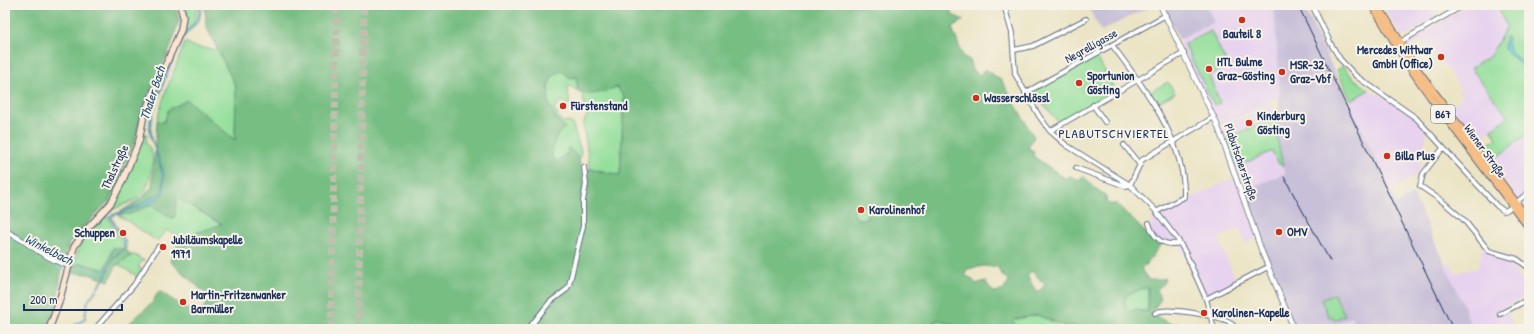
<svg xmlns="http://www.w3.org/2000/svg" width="1534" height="334" viewBox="0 0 1534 334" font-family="'Patrick Hand',sans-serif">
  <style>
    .built { fill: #e7d2ef }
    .industrial { fill: #c8bfd8 }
    .green { fill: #94df9b; stroke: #58877c }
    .forest { fill: #77be83; stroke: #497670; fill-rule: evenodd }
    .water { fill: #58c5d0; stroke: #3a7a97 }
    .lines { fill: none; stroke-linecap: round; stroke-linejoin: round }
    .stream { stroke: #58c5d0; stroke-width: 1 }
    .motorway-tunnel { stroke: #c1c0b0; stroke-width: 7; stroke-dasharray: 7 3.5; stroke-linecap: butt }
    .minor-casing { stroke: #646e82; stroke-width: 6 }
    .tertiary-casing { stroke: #646e82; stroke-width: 6 }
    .secondary-casing { stroke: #646e82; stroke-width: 8 }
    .primary-casing { stroke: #646e82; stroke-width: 8 }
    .minor { stroke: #fff; stroke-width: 4 }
    .tertiary { stroke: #fff; stroke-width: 4.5 }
    .secondary { stroke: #fbe5cf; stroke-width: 5.5 }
    .primary { stroke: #f6be87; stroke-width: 6 }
    .rail { stroke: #1b2f5e; stroke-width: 1 }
    .poi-dot { fill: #c8321e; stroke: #f7f3e8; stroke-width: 1.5 }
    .labels { text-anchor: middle; stroke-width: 4; stroke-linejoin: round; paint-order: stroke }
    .shield { fill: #f7f3e8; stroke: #5d6a87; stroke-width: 1 }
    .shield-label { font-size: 11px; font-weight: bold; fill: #1b2f5e }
    .poi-label { font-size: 12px; font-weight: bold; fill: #1b2f5e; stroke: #f7f3e8; text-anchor: start }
    .street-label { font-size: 12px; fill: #1b2f5e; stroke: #f7f3e8 }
    .water-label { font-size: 13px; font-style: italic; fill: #2a547a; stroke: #f7f3e8 }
    .neighbourhood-label { font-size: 13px; letter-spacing: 1px; fill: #1b2f5e; stroke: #f7f3e8 }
  </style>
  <rect width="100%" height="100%" fill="#f7f3e8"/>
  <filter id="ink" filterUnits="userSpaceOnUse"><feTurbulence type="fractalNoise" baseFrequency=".025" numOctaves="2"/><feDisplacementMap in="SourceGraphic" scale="8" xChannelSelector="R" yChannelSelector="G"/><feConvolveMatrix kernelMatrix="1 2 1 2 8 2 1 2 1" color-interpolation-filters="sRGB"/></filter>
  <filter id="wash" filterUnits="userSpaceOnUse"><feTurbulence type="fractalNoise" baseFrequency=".012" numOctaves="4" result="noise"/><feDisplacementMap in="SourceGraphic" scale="16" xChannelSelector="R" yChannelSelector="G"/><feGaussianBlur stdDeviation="0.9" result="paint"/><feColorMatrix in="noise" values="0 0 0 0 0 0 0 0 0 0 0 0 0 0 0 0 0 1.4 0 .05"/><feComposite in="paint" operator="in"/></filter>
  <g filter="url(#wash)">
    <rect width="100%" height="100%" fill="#ebe4c5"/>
    <!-- built -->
    <path class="built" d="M1206,5H1273L1278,45L1280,93L1279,98L1218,127L1179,42L1182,41L1181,38L1214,22Z
      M1382,5H1404L1407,8L1419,5H1429L1437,18L1404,37L1401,35Z
      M1469,5H1501L1499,12L1507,26L1490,56L1496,99L1509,117L1475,143L1449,109L1463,97L1458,92L1461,89L1438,56L1435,58L1424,39L1408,48L1407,44L1409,41Z
      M1369,90L1393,101L1416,118L1427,132L1418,173L1401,185L1390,189L1351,107V100Z
      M1271,105L1276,116L1279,113L1277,126L1282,167L1285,174L1281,177L1257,238L1245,243L1239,228L1218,238L1237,283L1206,299L1193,268L1179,245L1162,244L1155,237H1150L1145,232L1152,226V219L1156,212L1183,202L1236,177L1223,140L1227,139L1223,127Z
      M1529,132V215L1490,163Z
      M1482,248L1492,252L1508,256L1509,261L1529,293V295L1504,307L1516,329H1471L1465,308L1444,265L1449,262L1455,273L1478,268Z
      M1352,317L1358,329H1323Z"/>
    <!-- industrial -->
    <path class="industrial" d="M1087,5H1153L1101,31Z
      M1163,5H1206L1214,22L1179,39Z
      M1274,5H1303L1397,204L1413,194L1465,308L1471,329H1358L1352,317L1323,329H1294L1241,191L1285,174L1278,142L1277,126L1280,93Z"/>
    <!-- green -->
    <path class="green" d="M185,5H198L194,23L186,32L187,20Z
      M1501,5H1529V132L1490,163L1480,150L1497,138L1491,130L1508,117L1471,68L1490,56L1507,26L1499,12Z
      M1211,31L1228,66L1209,75L1220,103L1214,105L1184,44Z
      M185,42L195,47L218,50L236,87L235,140L157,121C163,93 176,68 185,42Z
      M1096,55L1115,90L1059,123L1033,91Z
      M1343,66L1352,77L1369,90L1351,100L1337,70Z
      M561,70L576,77L578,91L570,86L567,87L570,105L561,101L554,109L561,121L572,123L581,151L579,159L568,148L567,155H564L558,162L552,157L553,142L559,132L561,123C548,115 544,91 551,79C553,75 558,73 561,70Z
      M1168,82L1175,93L1155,104L1148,93Z
      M617,87L624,97L620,175L590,168L583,123L587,116L582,93L600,92Z
      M1276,116L1278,142L1283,166L1279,164L1272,151L1237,167L1232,156H1229L1224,140Z
      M143,132L147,135L146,143C152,149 154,157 152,166C147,206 132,197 103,215Z
      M177,197L222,225L181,238L167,230L157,241L117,214H130L152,204L163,214Z
      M862,204L867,210V219H857L853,213L856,206Z
      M107,216L126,249L113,248L105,270L80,263L73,267L81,242L90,231Z
      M131,255H135L144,261H142L138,267L142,269L138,277L118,264Z
      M1148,287V311H1141L1136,309L1132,311L1126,309L1125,299L1128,294Z
      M1334,294L1345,315L1334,320L1332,316L1329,317L1321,300Z
      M1037,315L1062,325L1096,328L1018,329L1012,320Z
      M939,320L958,327V329H933L934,321Z"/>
    <!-- forest -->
    <path class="forest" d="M5,5H175L179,20L171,46L142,110L136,138L109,200L69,243L61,273L55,314L47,329H5Z
      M205,5H952V15L964,20L952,28L963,56L971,61V69L979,75L985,69L1002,81L1034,137L1028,147L1034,152L1033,156L1066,179L1070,176L1078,180L1083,176L1092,186L1106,196V201L1109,204H1117L1150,237H1155L1162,244C1153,254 1151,260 1141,269L1148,280H1158L1165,278L1163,284L1156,290L1161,299L1152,311V315L1172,324L1178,323L1186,326V329H1094L1095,328L1062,325L1037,315L1012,320L1018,329H958V327L939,320L934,321L933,329H123L152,303L159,291L198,316L210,298L170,261L181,238L222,224L177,198L174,219L163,214L152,205L130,214H117L140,199L152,187L157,121L164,122L168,110L187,100L235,140L236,87L206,26ZM561,70L570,78L576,77L578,91C589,98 606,91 617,87L624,97L620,175L588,169V191L582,201L584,181L579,159L568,147L567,155H564L558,162L552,157C553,145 554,135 565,128L556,119L549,104L548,86L552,77ZM862,204L867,210V219H857L853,213L856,206ZM984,266L998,267L1001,274L1009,281L1003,291L993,292L985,281L976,284L972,279L965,275L967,269ZM1032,271L1045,285L1037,293L1027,276ZM1148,287V311H1141L1135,309L1132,311L1126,309L1125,299L1128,294Z
      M113,248L126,249L131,256L116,266L109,281L88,274L70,273L73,267L80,263L105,270Z"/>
    <!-- water -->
    <path class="water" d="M207,5L202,7L199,21L184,37L176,51L153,113L151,131L153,142L164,173V192C152,208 127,208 111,217L126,242V248L113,258L106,277L88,302L85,319L73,329L74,325L84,319L87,302L105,276L112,258L124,248V242L109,216L139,205L163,192L162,173L149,131L151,112L175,51L180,40L197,20L201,6Z
      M1505,37H1508C1507,56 1519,56 1529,68L1528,71L1504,49Z"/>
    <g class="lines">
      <!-- stream -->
      <path class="stream" d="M5,238L13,242H21
        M42,256L66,271
        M69,272L76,271L82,266L95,272H107"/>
    </g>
  </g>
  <g filter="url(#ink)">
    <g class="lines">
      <!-- motorway-tunnel -->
      <path class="motorway-tunnel" d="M331,329L337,5
        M358,329L364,5"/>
      <defs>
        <path id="minor" d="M1004,5L1012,33L1015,74L1039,116L1050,131L1066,145L1130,185L1155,210L1178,240L1186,254L1206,299L1214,329
          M1312,5L1331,44L1340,59L1356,76L1416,118L1497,206L1504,211L1507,210L1529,192
          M1400,42L1464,5
          M1112,45C1144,87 1186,142 1184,197L1156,212
          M1014,50L1033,46L1086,19
          M1025,93L1166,15
          M1093,105L1105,122
          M1050,131L1184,53
          M1124,145L1140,165
          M1443,148L1423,174L1420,186L1442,201L1464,220L1489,251L1517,259L1529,268
          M1076,168L1125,186L1130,185L1142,160L1214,117
          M1149,223C1153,238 1163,247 1180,243
          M1206,299L1268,267
          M1155,313C1164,306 1217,316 1228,321C1231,323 1234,327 1238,329
          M1500,314L1529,299
          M95,329L134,285L158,247
          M528,329L550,302L566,290L569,285L583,226V201L586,184L584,167"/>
        <path id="tertiary" d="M1160,5L1217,124L1262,252L1294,329
          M5,231C27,240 45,260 68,265"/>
        <path id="secondary" d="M49,329L59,302L74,247L86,230L111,203L122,182L139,141L144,114L181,30L183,16L180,5"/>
        <path id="primary" d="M1372,5L1410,68L1431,98L1529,228
          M1378,5L1415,66L1529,220"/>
      </defs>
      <!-- minor casing -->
      <use href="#minor" class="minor-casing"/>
      <!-- tertiary casing -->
      <use href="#tertiary" class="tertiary-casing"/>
      <!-- secondary casing -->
      <use href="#secondary" class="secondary-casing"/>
      <!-- primary casing -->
      <use href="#primary" class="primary-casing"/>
      <!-- minor -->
      <use href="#minor" class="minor"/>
      <!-- tertiary -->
      <use href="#tertiary" class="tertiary"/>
      <!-- secondary -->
      <use href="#secondary" class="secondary"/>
      <!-- primary -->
      <use href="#primary" class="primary"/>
      <!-- rail -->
      <path class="rail" d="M1298,5L1453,329
        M1284,177L1330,261"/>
    </g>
  </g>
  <!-- markers -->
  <g class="poi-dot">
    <circle cx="1242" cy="20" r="4"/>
    <circle cx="1441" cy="57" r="4"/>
    <circle cx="1209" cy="69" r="4"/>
    <circle cx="1282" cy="72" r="4"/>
    <circle cx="1079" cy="83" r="4"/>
    <circle cx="976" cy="98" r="4"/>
    <circle cx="563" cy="106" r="4"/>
    <circle cx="1249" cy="123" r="4"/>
    <circle cx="1387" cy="156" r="4"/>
    <circle cx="861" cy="210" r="4"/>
    <circle cx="1279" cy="232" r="4"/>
    <circle cx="123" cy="233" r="4"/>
    <circle cx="163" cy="247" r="4"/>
    <circle cx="183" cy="302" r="4"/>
    <circle cx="1204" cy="313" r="4"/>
  </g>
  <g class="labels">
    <!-- shield labels -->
    <rect class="shield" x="1431" y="105" width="24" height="18" rx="3"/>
    <g class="shield-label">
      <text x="1443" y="118">B67</text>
    </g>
    <!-- poi labels -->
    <g class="poi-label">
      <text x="1242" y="38" text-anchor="middle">Bauteil 8</text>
      <text x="1433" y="54" text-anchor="end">Mercedes Wittwar<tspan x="1433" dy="14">GmbH (Office)</tspan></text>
      <text x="1217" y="66">HTL Bulme<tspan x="1217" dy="14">Graz-Gösting</tspan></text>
      <text x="1290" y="69">MSR-32<tspan x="1290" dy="14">Graz-Vbf</tspan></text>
      <text x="1087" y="80">Sportunion<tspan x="1087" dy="14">Gösting</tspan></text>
      <text x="984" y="102">Wasserschlössl</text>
      <text x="571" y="110">Fürstenstand</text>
      <text x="1257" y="120">Kinderburg<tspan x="1257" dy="14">Gösting</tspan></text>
      <text x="1395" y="160">Billa Plus</text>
      <text x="869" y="214">Karolinenhof</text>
      <text x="1287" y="236">OMV</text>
      <text x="115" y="237" text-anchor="end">Schuppen</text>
      <text x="171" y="244">Jubiläumskapelle<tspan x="171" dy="14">1971</tspan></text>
      <text x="191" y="299">Martin-Fritzenwanker<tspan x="191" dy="14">Barmüller</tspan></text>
      <text x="1212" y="317">Karolinen-Kapelle</text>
    </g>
    <!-- street labels -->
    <g class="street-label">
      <text transform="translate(1091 46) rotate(-29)" y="4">Negrelligasse</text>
      <text transform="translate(1485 151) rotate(54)" y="4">Wiener Straße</text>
      <text transform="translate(1241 162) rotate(71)" y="4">Plabutscherstraße</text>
      <text transform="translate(115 167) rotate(-65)" y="4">Thalstraße</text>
    </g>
    <!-- water labels -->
    <g class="water-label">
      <text transform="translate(152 93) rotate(-72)" y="5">Thaler Bach</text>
      <text transform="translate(49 249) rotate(27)" y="5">Winkelbach</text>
    </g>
    <!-- neighbourhood labels -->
    <g class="neighbourhood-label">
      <text x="1114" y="138">PLABUTSCHVIERTEL</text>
    </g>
  </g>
  <!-- margin -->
  <rect width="1534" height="334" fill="none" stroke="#f7f3e8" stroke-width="20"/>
  <!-- scale -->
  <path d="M24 304v6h98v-6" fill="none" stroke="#1b2f5e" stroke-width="2"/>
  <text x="30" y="304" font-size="12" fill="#1b2f5e" stroke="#f7f3e8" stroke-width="3" paint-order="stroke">200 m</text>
</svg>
